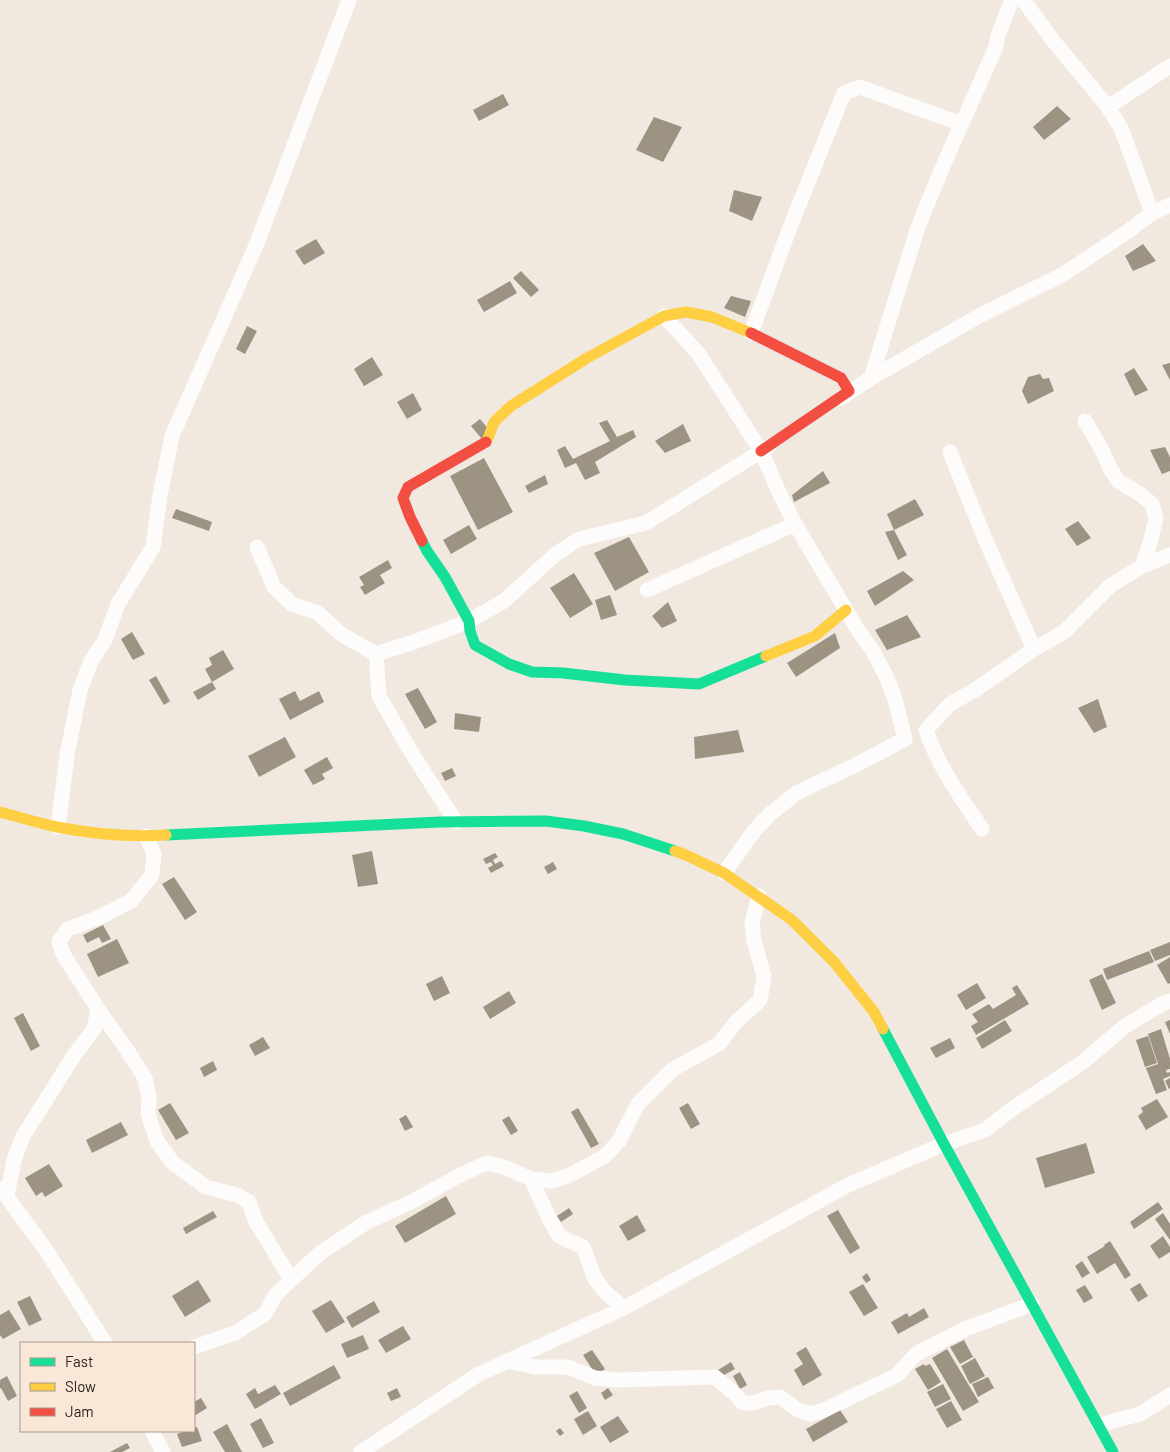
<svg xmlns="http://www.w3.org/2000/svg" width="1170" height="1452" viewBox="0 0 1170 1452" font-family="Barlow,sans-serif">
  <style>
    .building { fill: #9c9383 }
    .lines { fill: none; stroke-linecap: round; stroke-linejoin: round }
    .street { stroke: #fdfcfa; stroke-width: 15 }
    .fast { stroke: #16e098; stroke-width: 11 }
    .slow { stroke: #ffcf43; stroke-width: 11 }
    .jam { stroke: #f24e42; stroke-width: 11 }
  </style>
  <rect width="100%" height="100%" fill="#f1e8e0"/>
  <!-- building -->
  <path class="building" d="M503,94L509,105L479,121L473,110Z
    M1057,106L1071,119L1044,140L1033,127Z
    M654,117L682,127L663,162L636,150Z
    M734,190L762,197L752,221L729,211Z
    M316,239L325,253L304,265L295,251Z
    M1143,244L1156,261L1133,271L1125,256Z
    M521,271L539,290L531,297L513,278Z
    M510,281L517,293L484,312L477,300Z
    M731,296L751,301L745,317L724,308Z
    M247,326L257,331L245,354L236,349Z
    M372,357L383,375L364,386L354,369Z
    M1170,363V380L1162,365Z
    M1134,368L1148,390L1135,396L1124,374Z
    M1040,374L1043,379L1049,378L1054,391L1028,404L1022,391L1028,377Z
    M413,393L422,410L407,419L397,402Z
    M480,419L491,432L482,439L471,426Z
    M607,420L617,437L633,430L636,437L595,462L600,473L585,480L576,463L565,468L557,450L565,446L573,459L610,441L599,423Z
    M683,424L691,441L665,453L655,441Z
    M1165,447L1170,457V471L1162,474L1150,450Z
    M484,458L513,512L478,530L450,476Z
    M823,471L830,483L794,502L792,495Z
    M545,475L548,484L529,493L525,486Z
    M915,499L924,515L894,530L907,555L898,560L885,532L894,530L887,514Z
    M176,509L212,522L209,531L172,518Z
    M1078,521L1091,538L1077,546L1065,529Z
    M469,525L477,539L451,554L443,540Z
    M629,537L649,572L615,591L594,553Z
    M388,560L392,568L380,575L385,583L365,595L360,587L364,585L359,577Z
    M903,571L914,580L875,606L867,591Z
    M574,573L593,604L570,618L550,588Z
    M610,595L617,615L601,620L595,600Z
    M668,602L677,621L662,628L652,616Z
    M907,615L921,637L887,650L875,630Z
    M132,632L145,654L133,660L121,639Z
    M835,633L840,648L796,677L787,663Z
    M223,650L234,669L212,682L205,669L212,665L209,658Z
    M156,676L170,701L164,705L149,680Z
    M212,682L216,689L198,700L193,692Z
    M418,688L437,722L425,729L405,694Z
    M295,691L300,701L319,691L324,702L290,720L279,699Z
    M1098,699L1107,727L1094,733L1078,708Z
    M455,713L481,717L479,732L454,729Z
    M738,730L744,752L695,759L694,737Z
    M285,737L296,757L259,777L248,756Z
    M327,757L333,768L322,774L325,779L313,785L304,770Z
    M452,768L456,776L445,781L441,773Z
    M372,851L378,884L358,887L352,855Z
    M495,853L498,857L493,860L495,864L501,861L504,866L491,873L488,868L493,865L491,862L486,864L483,859Z
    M553,862L557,869L548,874L544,867Z
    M174,877L197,912L185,920L162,884Z
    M103,925L111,939L102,943L99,937L87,943L83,935Z
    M117,939L129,963L98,977L87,954Z
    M1170,942V955L1155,961L1150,950Z
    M1149,951L1154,962L1107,980L1103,969Z
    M1170,957V983L1168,984L1157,965Z
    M1102,974L1116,1003L1102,1010L1089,980Z
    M442,976L450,993L434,1001L426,984Z
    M977,983L986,998L966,1010L957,995Z
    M1017,985L1029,1004L976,1035L971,1026L978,1022L972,1014L989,1004L993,1009L1016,995L1012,988Z
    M509,991L516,1003L490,1019L483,1007Z
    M23,1013L40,1046L31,1051L14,1018Z
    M1005,1020L1012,1031L982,1049L976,1038Z
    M1170,1020V1034L1165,1022Z
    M1161,1029L1170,1059V1069L1166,1070L1167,1073L1170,1072V1076L1163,1079L1167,1090L1156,1094L1146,1068L1158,1064L1148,1034Z
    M1148,1036L1157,1063L1145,1067L1136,1040Z
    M263,1037L270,1048L255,1056L249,1045Z
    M950,1038L955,1048L936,1058L930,1048Z
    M213,1061L217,1070L204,1077L200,1068Z
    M1170,1078V1088L1169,1089L1165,1081Z
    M1157,1099L1168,1117L1146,1130L1138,1116L1143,1112L1141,1108Z
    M170,1103L189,1133L176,1140L158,1110Z
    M688,1103L700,1124L691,1129L679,1108Z
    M578,1108L599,1144L591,1148L571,1112Z
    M406,1115L413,1127L405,1131L399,1119Z
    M509,1116L518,1131L511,1135L502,1120Z
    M121,1122L128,1135L92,1153L86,1140Z
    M1086,1143L1095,1173L1045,1188L1036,1158Z
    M49,1164L63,1186L45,1197L42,1192L36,1196L25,1178Z
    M446,1196L456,1214L405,1243L395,1226Z
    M1158,1202L1163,1209L1134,1229L1130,1222Z
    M569,1208L573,1214L561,1222L557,1216Z
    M838,1210L860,1248L850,1254L827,1216Z
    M213,1211L217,1217L186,1234L183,1228Z
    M1163,1213L1170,1224V1240L1155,1219Z
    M637,1215L646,1231L628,1241L619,1226Z
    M1163,1236L1170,1247V1252L1159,1259L1150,1246Z
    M1110,1241L1131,1275L1125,1279L1115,1263L1097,1274L1087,1257L1105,1246L1104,1245Z
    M1082,1261L1090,1273L1082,1278L1075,1266Z
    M867,1273L871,1280L866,1283L862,1277Z
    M198,1280L211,1301L185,1317L172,1296Z
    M1140,1283L1148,1296L1138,1302L1130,1289Z
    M863,1284L878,1308L864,1316L849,1292Z
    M1085,1285L1093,1298L1084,1303L1076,1290Z
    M30,1296L42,1320L29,1326L17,1302Z
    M331,1300L345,1322L326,1333L312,1311Z
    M374,1301L380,1312L352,1328L346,1317Z
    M924,1308L929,1317L898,1334L891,1322L907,1313L909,1317Z
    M9,1310L21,1329L3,1339L0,1335V1315Z
    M403,1326L411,1339L386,1353L378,1340Z
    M363,1335L369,1349L347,1358L341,1344Z
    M964,1340L973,1357L960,1364L950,1347Z
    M806,1347L822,1375L803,1386L794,1370L803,1364L796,1353Z
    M947,1349L979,1402L963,1411L932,1358Z
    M592,1350L605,1369L596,1375L583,1355Z
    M975,1358L985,1376L970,1384L961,1366Z
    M731,1362L735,1369L722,1376L718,1370Z
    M924,1364L925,1366L930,1364L941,1382L928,1390L915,1369Z
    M334,1365L341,1378L290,1406L283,1393Z
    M740,1372L747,1385L740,1389L733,1376Z
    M7,1376L17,1396L8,1401L1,1388L0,1389V1380Z
    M988,1377L994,1388L978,1397L972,1384Z
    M943,1384L951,1399L935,1407L927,1392Z
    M275,1385L281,1394L255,1409L246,1394L255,1388L258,1394Z
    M397,1388L401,1397L391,1401L387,1393Z
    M608,1388L613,1395L605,1400L601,1393Z
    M577,1391L587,1408L579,1413L569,1396Z
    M201,1398L207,1408L194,1416V1402Z
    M951,1401L962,1420L947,1428L936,1409Z
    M840,1410L848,1422L813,1442L806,1429Z
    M588,1411L597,1426L583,1435L574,1419Z
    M618,1416L629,1432L610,1443L600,1427Z
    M261,1418L274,1443L263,1448L250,1424Z
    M227,1424L242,1452H225L213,1432Z
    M197,1427L202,1441L182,1447L177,1434L186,1431H194V1428Z
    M560,1428L564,1433L560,1436L556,1431Z
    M127,1443L130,1448L122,1452H110Z"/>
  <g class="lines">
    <!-- street -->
    <path class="street" d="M1108,107L1170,66
      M1152,213L1170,205
      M664,316L698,353L761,451L778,490L795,524L859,632L873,651L887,678L895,699L905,739L854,766L798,792L770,814L755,830L724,873
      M751,333L789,230L844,93L860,87L961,124
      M871,378L979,316L1062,275L1127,232L1152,213L1121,128L1108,107L1055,43L1023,0
      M841,398L871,378L918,227L946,159L996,47L998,35L1012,0
      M1085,421L1101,448L1110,468L1118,481L1140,494L1152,504L1156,518L1150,543L1142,566
      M950,452L985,539L1034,649
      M257,547L274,587L292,604L318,613L341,634L376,654L414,642L469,621L504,601L556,554L579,539L646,523L768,447
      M647,590L795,524
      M376,654L379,696L411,752L456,822
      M58,827L67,755L80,690L91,661L105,640L118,604L153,547L160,495L172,436L257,243L349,0
      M982,829C961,798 938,766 926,730L950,704L975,690L1034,649L1064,632L1110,586L1142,566L1170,555
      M98,1009L125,1047L145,1078L149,1098L148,1114L157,1141L173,1163L206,1187L237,1195L249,1202L256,1222L291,1279
      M531,1179L549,1218L559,1236L583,1247L595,1279L605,1292L624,1308
      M1,1189L46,1250L105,1343
      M7,1196L14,1160L23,1136L75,1054L94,1029L98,1009L63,954L59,941L68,929L100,917L131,901L152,875L154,854L146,836
      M194,1347L235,1333L265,1314L276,1294L320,1253L367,1222L411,1202L462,1174L487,1163L504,1167L531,1179L551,1181L568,1176L605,1156L619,1141L638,1104L673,1069L719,1044L736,1022L760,1000L764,977L754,940L752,923L759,896
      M508,1361L535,1367H568L595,1378L618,1380L715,1377L734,1393L743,1403H753L768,1398L780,1397L798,1410L811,1414L822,1411L897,1375L916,1354L965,1329L1032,1304
      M1099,1425L1140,1414L1170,1395
      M152,1431L163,1452
      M361,1452L479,1374L624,1308L848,1185L944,1144L985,1130L1012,1109L1083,1062L1125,1026L1162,1004L1170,1001"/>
    <!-- fast -->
    <path class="fast" d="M422,541L427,551L445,577L469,621L470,631L475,645L509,664L532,672L563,673L625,680L699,684L766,656
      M166,835L440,822L546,821L584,826L623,834L675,851
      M883,1029L944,1144L1113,1452"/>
    <!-- slow -->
    <path class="slow" d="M486,442L489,436L494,422L511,406L587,358L664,316L686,312L712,317L751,333
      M766,656L815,636L846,610
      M0,812C19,817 38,823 57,827C92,834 130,837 166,835
      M675,851L686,855L724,873L792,920L834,962L874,1012L883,1029"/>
    <!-- jam -->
    <path class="jam" d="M751,333L841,378L849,391L761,451
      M422,541L410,517L403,498L408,487L486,442"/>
  </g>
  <!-- legend -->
  <rect x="20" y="1342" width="175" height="90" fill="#f9e7d8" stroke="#a7998e"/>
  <rect x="30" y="1358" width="25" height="8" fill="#16e098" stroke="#a7998e"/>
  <text x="65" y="1367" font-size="15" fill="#2b241f">Fast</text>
  <rect x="30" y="1383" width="25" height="8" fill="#ffcf43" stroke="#a7998e"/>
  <text x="65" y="1392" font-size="15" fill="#2b241f">Slow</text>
  <rect x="30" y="1408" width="25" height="8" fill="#f24e42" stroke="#a7998e"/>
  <text x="65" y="1417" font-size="15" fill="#2b241f">Jam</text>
</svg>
